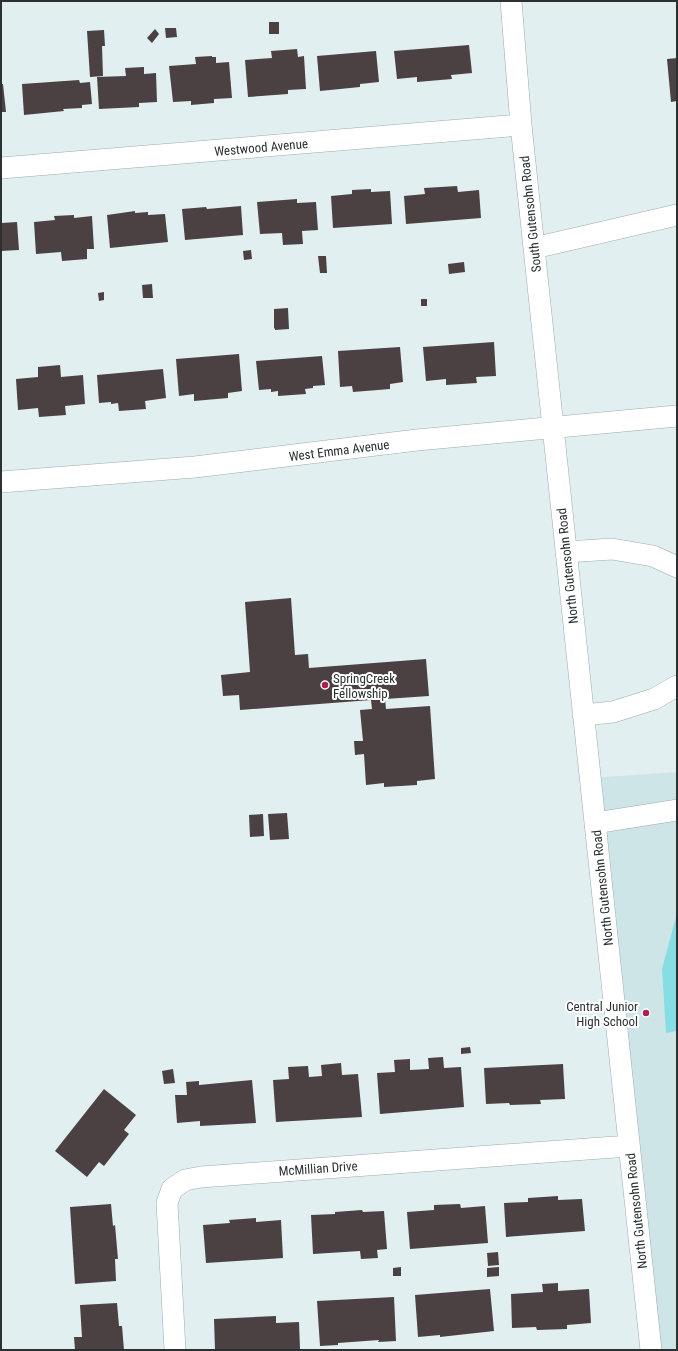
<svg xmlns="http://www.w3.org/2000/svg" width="678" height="1351" viewBox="0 0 678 1351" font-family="'Roboto Condensed',sans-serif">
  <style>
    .built { fill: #cee5e7 }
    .green { fill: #86dde4 }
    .building { fill: #4b4042 }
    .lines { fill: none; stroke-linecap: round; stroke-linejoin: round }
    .minor-casing { stroke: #9eabad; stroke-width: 22 }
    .minor { stroke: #fff; stroke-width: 21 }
    .poi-dot { fill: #ae1e52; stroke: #fff; stroke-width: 1.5 }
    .labels { text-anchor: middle; stroke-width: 4; stroke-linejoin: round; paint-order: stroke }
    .street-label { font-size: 13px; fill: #2b3131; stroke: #fff }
    .poi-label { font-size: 13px; fill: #2b3131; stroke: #fff; text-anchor: start }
  </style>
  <rect width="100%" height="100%" fill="#e1eff0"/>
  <!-- built -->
  <path class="built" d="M677,772V1350H651L590,778Z"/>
  <!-- green -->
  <path class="green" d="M677,913V1031L666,1033L662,969Z"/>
  <!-- building -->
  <path class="building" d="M269,22H279V34H269Z
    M165,28H176L177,37L166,38Z
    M155,29L159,34L152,43L147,38Z
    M104,30L105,46H102L103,76L90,77L87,31Z
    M469,45L472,73L451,75L452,79L417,82V77L397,79L394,51Z
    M297,49L298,57L304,56L306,89L288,90V94L248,97L245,60L272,58L271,51Z
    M376,51L379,82L360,84V87L320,91L317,56Z
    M212,56V57H216V63L229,62L232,98L214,99V103L191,105V101L173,102L169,66L196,64L195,57Z
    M677,58V101L671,102L667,59Z
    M144,67V74L156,73L157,102L139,103V107L99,109L97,77L126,76L125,68Z
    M79,80L80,83L90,82L92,104L82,105V108L63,109L64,111L24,115L22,84Z
    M1,84H3L6,112H1Z
    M457,186L458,192L479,190L481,218L406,224L404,196L425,194L424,188Z
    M371,189V192L390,191L392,224L333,228L331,196L352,194V190Z
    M297,199V203L316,202L318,230L302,231L303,244L283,245L282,233L260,234L257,202Z
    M241,206L243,235L185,240L182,209L206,207L207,209Z
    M135,211V213L148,212V215L165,214L168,242L110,248L107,215Z
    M74,215V218L92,216L94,249H87V259L62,261L61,252L36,254L34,222L55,220L54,216Z
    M17,222L19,250L1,251V223Z
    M251,250L252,259L244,260L243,251Z
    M318,256H326L327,273H320Z
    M464,262L465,272L449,274L448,264Z
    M152,284L153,298H143L142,285Z
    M104,292V300L99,301L98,293Z
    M421,299H427V306H421Z
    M288,308L289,329L275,330V328L274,329V309Z
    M494,342L496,376L476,377L477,383L446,385V379L426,381L423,347Z
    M400,347L403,382L390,384V389L353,392L352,386L340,387L338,351Z
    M239,354L242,391L228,393V398L194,401V394L179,396L176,359Z
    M322,356L325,385L313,386V388L305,389L306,394L278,396V391L271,392V389L259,390L256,361Z
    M60,365L61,377L83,375L85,404L65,406L66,415L39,417L38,408L18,410L16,379L38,377V367Z
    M163,369L166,398L145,401L146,409L119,411L118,403L111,404V402L99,403L97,375Z
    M291,598L295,655L308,654L309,668L426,659L429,696L385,699L386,709L430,706L435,779L417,781V785L384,787V783L366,785L364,754L355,755L354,741H363L360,710L372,709L371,700L240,710L239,695L223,696L221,675L250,672L245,602Z
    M287,813L289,839L270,840L268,814Z
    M263,814L264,836L250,837L249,815Z
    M470,1047L471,1053L461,1054V1048Z
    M443,1057L444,1068L461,1067L464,1107L380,1114L377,1073L395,1072L394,1060L410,1059V1070L429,1069L428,1058Z
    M341,1063L342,1075L358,1074L362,1117L276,1122L273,1080L289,1079L288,1067L308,1066L309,1077L322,1076L321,1065Z
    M563,1064L565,1099L540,1100L541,1104L510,1105L509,1103L486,1104L484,1068Z
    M173,1069L175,1083L164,1084L162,1071Z
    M252,1080L256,1123L200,1126V1121L177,1123L175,1095H187L186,1082L199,1081V1085Z
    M104,1089L136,1115L124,1130L129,1134L104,1166L99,1162L87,1177L55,1151Z
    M558,1196V1200L582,1199L585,1231L506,1237L504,1203L528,1202V1198Z
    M111,1204L113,1226L115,1225L118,1259H115L116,1281L75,1284L70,1207Z
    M460,1204L461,1208L485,1206L488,1243L410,1249L407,1212L434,1210V1205Z
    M362,1210L363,1212L384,1211L387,1249L377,1250L378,1258L361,1259L360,1251L313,1254L311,1215L335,1214V1212Z
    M256,1218V1222L281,1220L283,1258L206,1263L203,1225L230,1223L229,1220Z
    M498,1252L499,1265L488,1266L487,1253Z
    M401,1267V1276H393V1268Z
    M499,1267V1276L487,1277V1268Z
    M558,1283V1291L589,1289L591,1323L567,1325V1329L537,1330L536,1327L512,1328L511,1294L543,1292L542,1284Z
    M490,1289L494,1331L440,1337V1335L418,1337L415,1295Z
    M394,1297L396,1341L378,1342L379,1340L338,1343V1345L320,1346L317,1301Z
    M117,1303L119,1326H122L124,1350H75L74,1337H82L80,1305Z
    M276,1316V1323L299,1322L300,1349L215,1350L214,1319Z"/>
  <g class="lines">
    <defs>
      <path id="minor" d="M511,1L521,125L534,248L651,1350
        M1,168L521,125
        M534,248L677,215
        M1,482L195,467L417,440L677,416
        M566,552L612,549L653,556L677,567
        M583,715L613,712L654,699L677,686
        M595,823L677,810
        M175,1350L167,1203L172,1189L185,1180L201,1177L629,1146"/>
    </defs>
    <!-- minor casing -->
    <use href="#minor" class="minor-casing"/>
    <!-- minor -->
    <use href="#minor" class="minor"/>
  </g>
  <!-- markers -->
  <g class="poi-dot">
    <circle cx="325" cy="685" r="4"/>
    <circle cx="646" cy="1013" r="4"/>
  </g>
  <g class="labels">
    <!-- street labels -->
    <g class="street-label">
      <text transform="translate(261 147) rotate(-5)" y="5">Westwood Avenue</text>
      <text transform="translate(530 214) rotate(-96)" y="5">South Gutensohn Road</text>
      <text transform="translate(339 450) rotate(-7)" y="5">West Emma Avenue</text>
      <text transform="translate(567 566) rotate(-96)" y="5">North Gutensohn Road</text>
      <text transform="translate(602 888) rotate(-96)" y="5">North Gutensohn Road</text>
      <text transform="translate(318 1168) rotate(-4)" y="5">McMillian Drive</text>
      <text transform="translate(636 1211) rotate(-96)" y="5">North Gutensohn Road</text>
    </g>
    <!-- poi labels -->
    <g class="poi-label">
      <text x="333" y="683">SpringCreek<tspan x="333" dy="15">Fellowship</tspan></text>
      <text x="638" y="1011" text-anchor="end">Central Junior<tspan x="638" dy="15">High School</tspan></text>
    </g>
  </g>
  <!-- border -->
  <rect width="678" height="1351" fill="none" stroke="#2b3131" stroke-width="4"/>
</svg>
